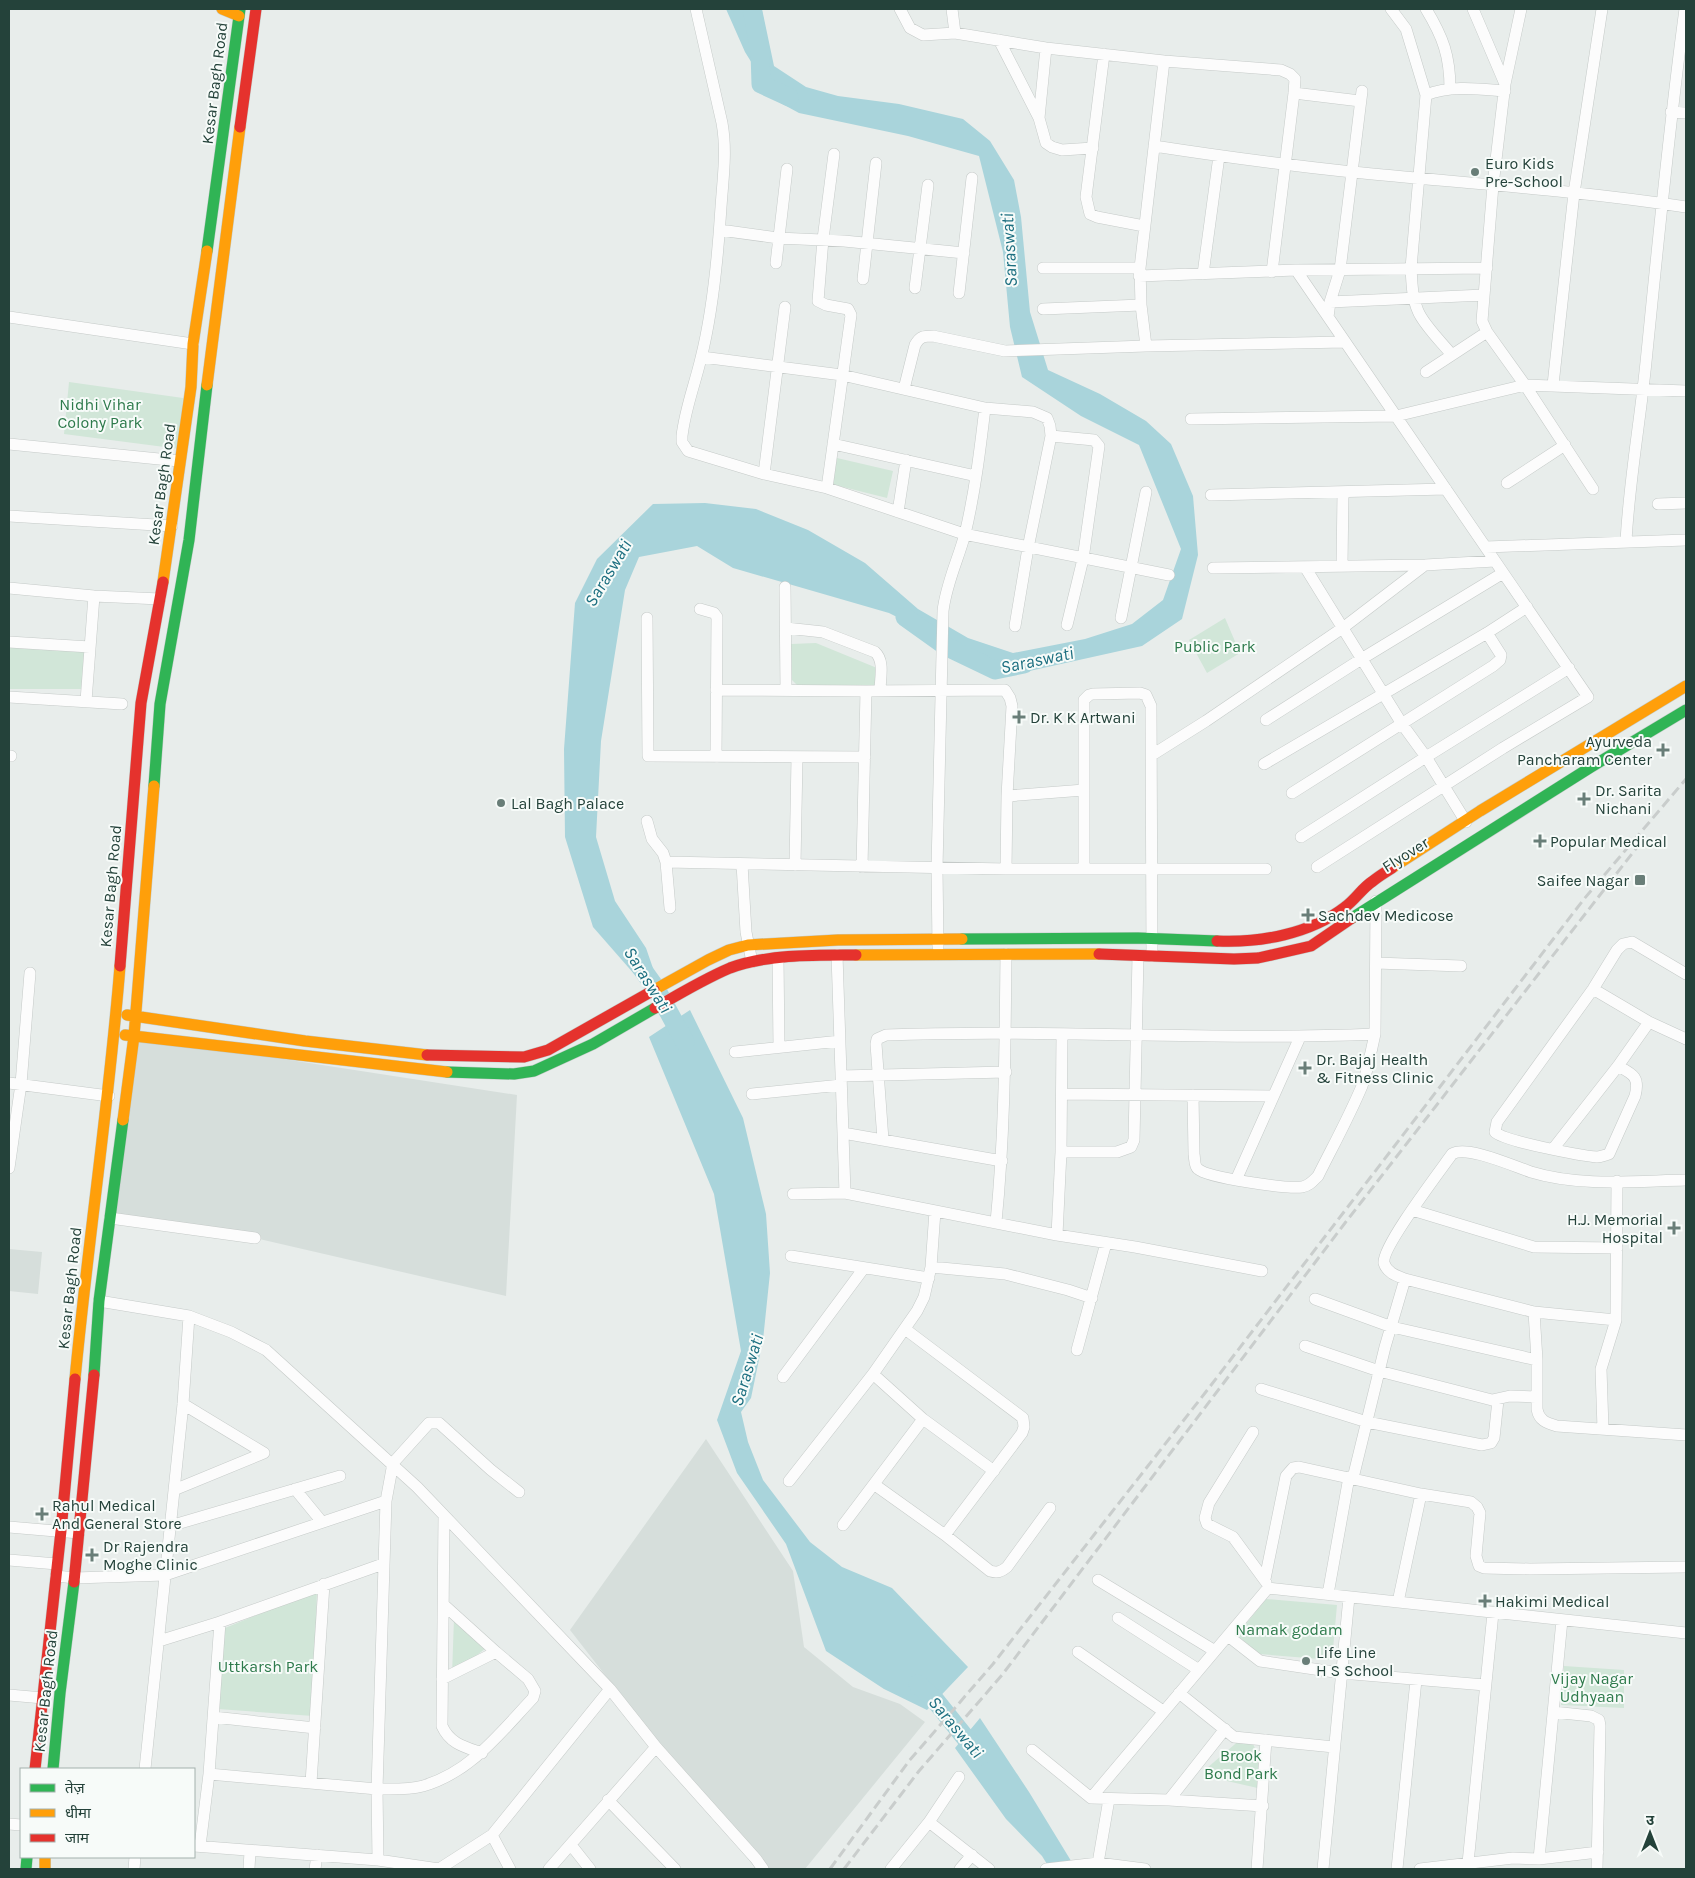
<svg xmlns="http://www.w3.org/2000/svg" width="1695" height="1878" viewBox="0 0 1695 1878" font-family="Karla,'Noto Sans Devanagari',sans-serif">
  <style>
    .built { fill: #d6dedb }
    .green { fill: #d1e6d8 }
    .water { fill: #a9d4db }
    .lines { fill: none; stroke-linecap: round; stroke-linejoin: round }
    .river { stroke: #a9d4db; stroke-width: 19 }
    .street-casing { stroke: #c5cac8; stroke-width: 12 }
    .fast-casing { stroke: #c3cbc8; stroke-width: 12 }
    .slow-casing { stroke: #c3cbc8; stroke-width: 12 }
    .jam-casing { stroke: #c3cbc8; stroke-width: 12 }
    .street { stroke: #fcfcfc; stroke-width: 11 }
    .fast { stroke: #30b455; stroke-width: 11 }
    .slow { stroke: #ff9f0a; stroke-width: 11 }
    .jam { stroke: #e5322d; stroke-width: 11 }
    .rail { stroke: #c9cdcc; stroke-width: 3; stroke-dasharray: 10 5; stroke-linecap: butt }
    .poi-dot { fill: #697e78; stroke: #f7fbf9; stroke-width: 2 }
    .labels { text-anchor: middle; stroke-width: 4; stroke-linejoin: round; paint-order: stroke }
    .street-label { font-size: 16px; fill: #24423a; stroke: #f7fbf9 }
    .poi-label { font-size: 16px; fill: #24423a; stroke: #f7fbf9; text-anchor: start }
    .park-label { font-size: 16px; fill: #2d7a4b; stroke: #f7fbf9 }
    .water-label { font-size: 18px; font-style: italic; fill: #1c6f80; stroke: #f7fbf9 }
  </style>
  <rect width="100%" height="100%" fill="#e8edeb"/>
  <!-- built -->
  <path class="built" d="M134,1036L517,1095L506,1296L255,1238L110,1218Z
    M9,1249L42,1252L38,1294L9,1291Z
    M706,1439L793,1571L804,1647L853,1687L900,1704L925,1722L805,1869H756L570,1630Z"/>
  <!-- green -->
  <path class="green" d="M69,382L183,398L180,449L64,434Z
    M837,458L893,471L887,498L831,484Z
    M1225,618L1240,653L1207,673L1189,640Z
    M816,643L877,668L876,687L798,686L791,679V644Z
    M9,647L88,649L82,689H9Z
    M317,1590L313,1716L218,1709L225,1628Z
    M1266,1599L1337,1605L1332,1660L1259,1654L1237,1635Z
    M454,1618L486,1648L452,1675Z
    M1564,1666L1624,1670V1708L1561,1705Z
    M1241,1739H1251L1260,1760L1262,1789L1205,1776L1207,1768Z"/>
  <!-- water -->
  <path class="water" d="M726,9H762L774,66L806,87L838,96L899,104L963,119L990,141L1014,180L1021,217L1030,312L1048,370L1100,394L1146,421L1171,444L1193,496L1198,555L1182,619L1142,646L1012,675L889,613L733,568L697,546L639,557L625,590L601,741L596,837L615,901L646,948L656,977L642,983L593,927L565,837L564,749L575,603L597,559L653,504L705,503L756,509L808,530L865,563L918,609L968,638L1013,653L1085,639L1132,624L1163,600L1181,549L1139,445L1081,416L1022,377L1010,327L1003,252L979,156L908,136L799,113L775,100L745,52Z
    M690,1010L743,1118L766,1214L770,1273L763,1340L751,1398L741,1412L748,1442L763,1480L810,1542L842,1567L892,1588L968,1667L927,1710L884,1689L826,1651L786,1544L737,1473L717,1420L741,1351L714,1194L649,1037Z
    M980,1718L1029,1792L1076,1869H1050L1042,1856L1006,1819L955,1748Z"/>
  <g class="lines">
    <!-- river -->
    <path class="river" d="M752,9L760,52L761,84L789,97
      M905,617L947,647L995,670L1024,664
      M635,959L655,987L685,1042
      M918,1684L935,1700L980,1756"/>
    <defs>
      <path id="street" d="M696,9L722,123C727,151 723,178 721,207C718,255 713,311 701,358C695,384 685,409 682,436V442L688,451L764,474L827,488L964,534L1169,575
        M900,9L910,28L923,35L955,33L1046,48L1164,61L1281,70L1290,74L1295,79L1294,93L1272,272
        M952,9L955,33
        M1391,9L1406,29L1426,95
        M1426,9C1443,37 1450,56 1450,89
        M1473,9L1505,84
        M1521,9L1505,84L1493,185L1482,321L1487,332L1525,385L1593,489
        M999,40L1039,118L1046,143L1052,147L1062,150L1093,148
        M1104,54L1086,197L1090,214L1097,217L1144,226
        M1294,93L1360,101
        M1671,112L1686,113
        M1039,118L1046,48
        M1154,146C1219,156 1286,165 1352,172C1463,183 1575,190 1686,207
        M720,230L778,238L844,241L964,253
        M776,263L787,169
        M1043,268H1140
        M1296,270L1588,697L1503,748L1317,867
        M1203,274L1219,156
        M1139,276L1296,270L1487,268
        M863,279L876,163
        M915,288L928,185
        M959,293L972,178
        M1330,302L1484,295
        M1043,309L1141,305
        M9,317L193,344
        M1328,317L1330,302L1340,270L1362,91
        M1487,332L1452,355C1443,344 1423,324 1418,311C1412,298 1412,283 1411,268L1426,95C1451,85 1479,89 1505,91
        M1146,346L1141,305L1140,268L1164,61
        M702,357L842,375L985,408L1033,412L1047,418L1050,426L1051,436L1028,548L1015,626
        M1426,372L1452,355
        M1553,385L1574,193L1602,9
        M904,389L915,345C920,336 924,336 933,336L1005,351L1146,346L1345,342
        M1191,419L1396,416L1525,385L1686,391
        M1051,436L1094,440L1099,446L1083,559L1067,625
        M9,444L179,461
        M833,444L976,476
        M764,474L785,307
        M1507,483L1565,445
        M827,488L851,315L848,309L826,305L818,301L823,239L834,154
        M1211,495L1446,489
        M1658,504L1686,503
        M898,512L906,460
        M9,516L172,526
        M1626,542C1629,482 1640,422 1646,362C1658,244 1669,126 1685,9
        M1486,547L1686,540
        M1342,566L1343,492
        M1305,567L1402,724L1426,757L1466,822
        M1213,568L1425,565L1495,561
        M785,587L786,690
        M9,588L94,596L160,599
        M700,609L714,613L717,617L716,757
        M647,618L648,756L865,757
        M1121,618L1146,492
        M786,628L823,632L875,652C885,661 880,679 880,691
        M9,642L90,647
        M716,690L866,691L1005,690L1010,698L1012,706L1007,796L1006,869
        M9,697L122,704
        M86,701L94,596
        M1266,720L1363,658L1503,573
        M1152,755L1206,721L1344,627L1425,565
        M9,756H11
        M1264,764L1487,633L1527,607
        M1292,793L1493,666L1500,660L1501,655L1487,633
        M1007,796L1084,790
        M647,821L652,839L663,853L666,862L670,908
        M1301,837L1426,757L1569,668
        M666,862L1006,869H1266
        M742,864L746,932L752,962
        M795,865L797,758
        M862,867L866,691
        M1084,869V700L1089,695L1093,694L1140,693L1146,695L1151,706L1152,956
        M938,947L937,868L943,611C946,584 958,560 965,534C975,492 980,450 985,408
        M837,955L845,1193
        M778,958L779,1047
        M1376,963L1461,966
        M1593,989L1649,1022L1686,1039
        M735,1052L840,1041
        M1618,1066C1633,1074 1640,1077 1635,1096L1609,1154C1605,1155 1601,1157 1597,1157C1583,1156 1503,1141 1495,1132L1497,1122L1593,989L1617,950L1623,944L1632,942L1686,974
        M841,1076L1006,1072
        M9,1083L109,1096
        M752,1094L841,1085
        M1062,1094L1273,1096
        M1193,1095L1194,1154C1195,1159 1194,1166 1198,1169C1208,1178 1288,1189 1302,1187C1309,1186 1313,1181 1318,1176C1333,1146 1349,1117 1362,1086C1368,1070 1371,1051 1375,1034L1376,901
        M843,1133L1002,1161
        M883,1140L876,1044L877,1039L886,1035C1049,1029 1212,1041 1375,1034
        M1553,1149L1618,1066L1649,1022
        M1061,1152H1117L1131,1147L1134,1140L1138,956
        M9,1168L21,1084L30,973
        M1236,1180L1300,1037
        M793,1194L845,1193L1057,1235L1135,1247L1262,1271
        M1412,1210L1534,1247L1617,1248
        M110,1218L255,1238
        M996,1222C1005,1133 1005,1044 1006,954
        M1057,1235L1061,1152L1062,1034
        M791,1256L929,1278
        M931,1267L1005,1274L1068,1290L1092,1298
        M1315,1299L1392,1327L1537,1360
        M99,1301L189,1316L231,1332L266,1350L417,1487L610,1689L656,1747L756,1859L763,1869
        M1534,1312L1537,1360V1409C1539,1421 1547,1423 1557,1426L1686,1435
        M1616,1320L1534,1312L1405,1279C1397,1276 1387,1273 1384,1263C1381,1248 1440,1171 1452,1154C1467,1145 1513,1166 1531,1172C1580,1187 1635,1181 1686,1180
        M905,1329L1023,1418L1024,1427L1022,1433L945,1535
        M1305,1346L1379,1371L1492,1400L1510,1396L1536,1397
        M1077,1350L1106,1243
        M873,1374L923,1419L994,1471
        M783,1377L864,1268
        M1261,1389L1367,1422L1482,1445L1491,1443L1494,1438L1498,1400
        M1603,1429L1601,1369L1616,1320L1617,1181
        M1253,1432L1209,1503L1205,1518L1207,1524L1233,1537L1266,1582
        M1353,1478L1385,1347L1405,1279
        M789,1481L873,1374L917,1311L924,1297L931,1267L935,1211
        M875,1485L945,1535L990,1571C997,1573 1001,1572 1007,1567L1050,1508
        M295,1489L322,1522
        M174,1490L264,1453L183,1404
        M444,1516L442,1726C450,1744 465,1747 482,1753
        M843,1525L923,1419
        M170,1526L340,1476
        M9,1527L79,1533
        M9,1560L57,1564
        M56,1576L75,1578L165,1575L386,1501
        M1265,1579L1286,1476L1293,1468L1299,1467L1421,1494L1471,1502L1477,1507L1480,1513L1476,1556L1479,1566L1484,1568L1530,1569L1686,1567
        M1098,1580L1215,1651
        M1268,1588L1686,1633
        M1328,1594L1349,1477
        M1398,1602L1421,1494
        M1118,1618L1199,1670
        M1228,1636L1260,1661L1341,1673L1485,1685
        M159,1641L220,1622L383,1564
        M1078,1652L1163,1711
        M442,1679L496,1652L444,1605
        M1179,1693L1234,1737L1334,1747
        M9,1695L43,1698
        M1553,1712L1591,1716L1599,1720L1600,1726L1597,1869
        M213,1717L315,1728
        M1032,1750L1091,1798L1169,1800L1263,1806
        M145,1769L183,1404L189,1316
        M209,1774L377,1789C392,1789 408,1790 423,1786C471,1772 500,1733 533,1698L535,1691L528,1679L496,1652
        M311,1783L324,1584
        M1091,1798L1268,1588
        M608,1800L675,1869
        M1169,1800L1225,1729
        M929,1822L989,1869
        M9,1824L21,1825
        M492,1835L510,1869
        M571,1845L590,1869
        M194,1846L378,1860L439,1869L492,1835L610,1689
        M200,1846L209,1774L220,1622
        M1539,1859L1562,1620
        M378,1860L377,1789L386,1501L393,1463L429,1423H439L491,1470L519,1492
        M1098,1863L1109,1799
        M1468,1863L1493,1613
        M134,1869L135,1857
        M249,1869L250,1851
        M315,1869L317,1855
        M549,1869L656,1747
        M891,1869L929,1822L959,1777
        M960,1869L972,1855
        M1046,1869L1098,1863L1145,1869
        M1257,1869L1266,1740
        M1323,1869L1349,1597
        M1397,1869L1416,1680
        M1420,1869L1513,1858L1539,1859L1598,1852"/>
      <path id="fast" d="M207,251L240,9
        M154,786L160,704L189,540L207,385
        M1352,918L1591,767L1686,710
        M962,939L1138,938L1217,941
        M447,1072L514,1074L534,1071L593,1044L655,1008
        M94,1375L99,1301L123,1120
        M53,1769L60,1693L74,1582
        M26,1869L27,1857"/>
      <path id="slow" d="M222,9L239,16
        M207,385L240,127
        M163,582L191,387L193,344L207,251
        M1392,868L1480,811L1686,686
        M856,955L1099,954
        M654,990L708,960L729,950L748,945L838,940L962,939
        M127,1015L305,1041L427,1055
        M125,1035L447,1072
        M123,1120L134,1036L154,786
        M75,1379C88,1241 109,1104 120,966
        M45,1857V1869"/>
      <path id="jam" d="M240,127L256,9
        M1217,941C1260,943 1310,934 1345,907C1355,900 1362,888 1373,881C1379,876 1386,872 1392,868
        M1099,954L1234,959L1258,958L1311,946L1352,918
        M120,966L141,703L163,582
        M655,1008C679,994 704,979 730,968C768,954 816,955 856,955
        M427,1055L524,1057L548,1050L654,990
        M74,1582L94,1375
        M35,1769L61,1531L75,1379"/>
    </defs>
    <!-- street casing -->
    <use href="#street" class="street-casing"/>
    <!-- fast casing -->
    <use href="#fast" class="fast-casing"/>
    <!-- slow casing -->
    <use href="#slow" class="slow-casing"/>
    <!-- jam casing -->
    <use href="#jam" class="jam-casing"/>
    <!-- street -->
    <use href="#street" class="street"/>
    <!-- fast -->
    <use href="#fast" class="fast"/>
    <!-- slow -->
    <use href="#slow" class="slow"/>
    <!-- jam -->
    <use href="#jam" class="jam"/>
    <!-- rail -->
    <path class="rail" d="M830,1869L909,1761L993,1664L1205,1393L1584,899L1686,779
      M844,1869L919,1771L1002,1675L1345,1223L1638,846"/>
  </g>
  <!-- markers -->
  <g class="poi-dot">
    <circle cx="1475" cy="172" r="5"/>
    <path d="M1016.5 709.5h5v5h5v5h-5v5h-5v-5h-5v-5h5z"/>
    <path d="M1660.5 742.5h5v5h5v5h-5v5h-5v-5h-5v-5h5z"/>
    <path d="M1581.5 791.5h5v5h5v5h-5v5h-5v-5h-5v-5h5z"/>
    <circle cx="501" cy="803" r="5"/>
    <path d="M1537.5 833.5h5v5h5v5h-5v5h-5v-5h-5v-5h5z"/>
    <rect x="1634" y="874" width="12" height="12" rx="2.5"/>
    <path d="M1305.5 907.5h5v5h5v5h-5v5h-5v-5h-5v-5h5z"/>
    <path d="M1302.5 1060.5h5v5h5v5h-5v5h-5v-5h-5v-5h5z"/>
    <path d="M1671.5 1220.5h5v5h5v5h-5v5h-5v-5h-5v-5h5z"/>
    <path d="M39.5 1506.5h5v5h5v5h-5v5h-5v-5h-5v-5h5z"/>
    <path d="M89.5 1547.5h5v5h5v5h-5v5h-5v-5h-5v-5h5z"/>
    <path d="M1482.5 1593.5h5v5h5v5h-5v5h-5v-5h-5v-5h5z"/>
    <circle cx="1306" cy="1661" r="5"/>
  </g>
  <g class="labels">
    <!-- street labels -->
    <g class="street-label">
      <text transform="translate(214 83) rotate(-83)" y="6">Kesar Bagh Road</text>
      <text transform="translate(161 484) rotate(-82)" y="6">Kesar Bagh Road</text>
      <text transform="translate(1405 854) rotate(-32)" y="6">Flyover</text>
      <text transform="translate(110 886) rotate(-85)" y="6">Kesar Bagh Road</text>
      <text transform="translate(69 1288) rotate(-84)" y="6">Kesar Bagh Road</text>
      <text transform="translate(45 1691) rotate(-84)" y="6">Kesar Bagh Road</text>
    </g>
    <!-- poi labels -->
    <g class="poi-label">
      <text x="1485" y="169">Euro Kids<tspan x="1485" dy="18">Pre-School</tspan></text>
      <text x="1030" y="723">Dr. K K Artwani</text>
      <text x="1652" y="747" text-anchor="end">Ayurveda<tspan x="1652" dy="18">Pancharam Center</tspan></text>
      <text x="1595" y="796">Dr. Sarita<tspan x="1595" dy="18">Nichani</tspan></text>
      <text x="511" y="809">Lal Bagh Palace</text>
      <text x="1550" y="847">Popular Medical</text>
      <text x="1629" y="886" text-anchor="end">Saifee Nagar</text>
      <text x="1318" y="921">Sachdev Medicose</text>
      <text x="1316" y="1065">Dr. Bajaj Health<tspan x="1316" dy="18">&amp; Fitness Clinic</tspan></text>
      <text x="1663" y="1225" text-anchor="end">H.J. Memorial<tspan x="1663" dy="18">Hospital</tspan></text>
      <text x="52" y="1511">Rahul Medical<tspan x="52" dy="18">And General Store</tspan></text>
      <text x="103" y="1552">Dr Rajendra<tspan x="103" dy="18">Moghe Clinic</tspan></text>
      <text x="1495" y="1607">Hakimi Medical</text>
      <text x="1316" y="1658">Life Line<tspan x="1316" dy="18">H S School</tspan></text>
    </g>
    <!-- park labels -->
    <g class="park-label">
      <text x="100" y="410">Nidhi Vihar<tspan x="100" dy="18">Colony Park</tspan></text>
      <text x="1215" y="652">Public Park</text>
      <text x="1289" y="1635">Namak godam</text>
      <text x="268" y="1672">Uttkarsh Park</text>
      <text x="1592" y="1684">Vijay Nagar<tspan x="1592" dy="18">Udhyaan</tspan></text>
      <text x="1241" y="1761">Brook<tspan x="1241" dy="18">Bond Park</tspan></text>
    </g>
    <!-- water labels -->
    <g class="water-label">
      <text transform="translate(1009 250) rotate(-93)" y="6">Saraswati</text>
      <text transform="translate(608 573) rotate(-59)" y="6">Saraswati</text>
      <text transform="translate(1037 660) rotate(-12)" y="6">Saraswati</text>
      <text transform="translate(648 980) rotate(58)" y="6">Saraswati</text>
      <text transform="translate(747 1370) rotate(-73)" y="6">Saraswati</text>
      <text transform="translate(956 1727) rotate(50)" y="6">Saraswati</text>
    </g>
  </g>
  <!-- border -->
  <rect width="1695" height="1878" fill="none" stroke="#24423a" stroke-width="20"/>
  <!-- legend -->
  <rect x="20" y="1768" width="175" height="90" fill="#f7fbf9" stroke="#a3b1ad"/>
  <rect x="30" y="1784" width="25" height="8" fill="#30b455" stroke="#a3b1ad"/>
  <text x="65" y="1793" font-size="15" fill="#24423a">तेज़</text>
  <rect x="30" y="1809" width="25" height="8" fill="#ff9f0a" stroke="#a3b1ad"/>
  <text x="65" y="1818" font-size="15" fill="#24423a">धीमा</text>
  <rect x="30" y="1834" width="25" height="8" fill="#e5322d" stroke="#a3b1ad"/>
  <text x="65" y="1843" font-size="15" fill="#24423a">जाम</text>
  <!-- north arrow -->
  <g transform="translate(1650 1833)" stroke="#f7fbf9" stroke-width="4" paint-order="stroke">
  <path d="M0-4L9 19L0 12L-9 19Z" fill="#24423a"/>
  <text y="-8" font-size="14" font-weight="bold" text-anchor="middle" fill="#24423a">उ</text>
  </g>
</svg>
